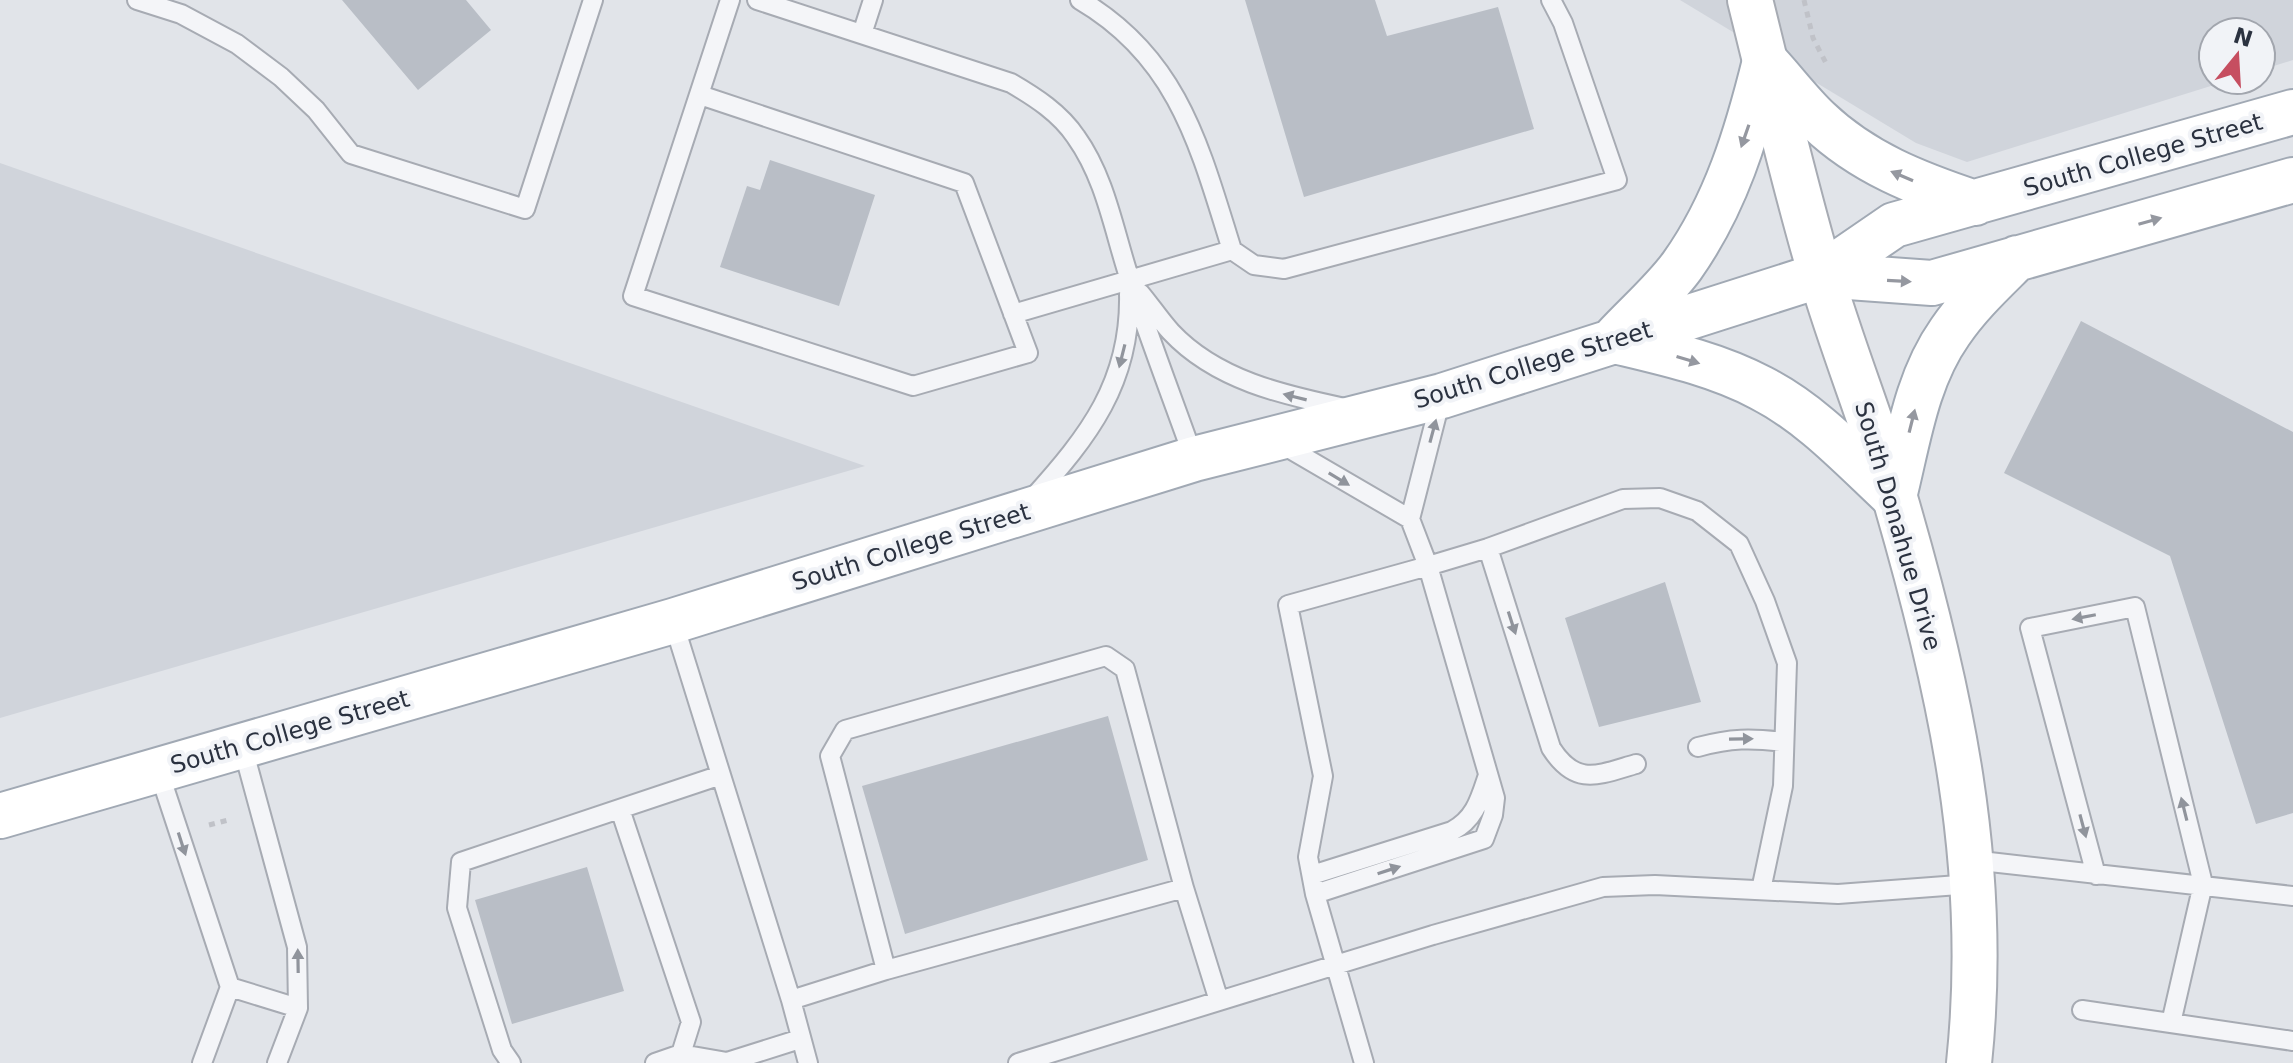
<svg xmlns="http://www.w3.org/2000/svg" width="2293" height="1063" viewBox="0 0 2293 1063" font-family="'DejaVu Sans',sans-serif">
  <style>
    .built { fill: #d0d4db }
    .building { fill: #b9bec6 }
    .lines { fill: none; stroke-linecap: round; stroke-linejoin: round }
    .lane-casing { stroke: #a7abb3; stroke-width: 22 }
    .secondary-casing { stroke: #a7abb3; stroke-width: 48 }
    .primary-casing { stroke: #a1a9b4; stroke-width: 48 }
    .path { stroke: #c0c2c8; stroke-width: 5; stroke-dasharray: 6 6; stroke-linecap: butt }
    .lane { stroke: #f4f5f8; stroke-width: 18 }
    .secondary { stroke: #fff; stroke-width: 44 }
    .primary { stroke: #fff; stroke-width: 44 }
    .oneway { fill: #9598a0 }
    .oneway2 { fill: #90949c }
    .labels { text-anchor: middle; stroke-width: 8; stroke-linejoin: round; paint-order: stroke }
    .street-label { font-size: 24px; fill: #2b3240; stroke: #f1f3f7 }
  </style>
  <rect width="100%" height="100%" fill="#e1e4e9"/>
  <!-- built -->
  <path class="built" d="M1680,0H2293V60L2261,70V32H2213V80H2230L1967,162L1916,143Z
    M0,163L567,362L865,466L0,718Z"/>
  <!-- building -->
  <path class="building" d="M342,0H466L491,30L418,90Z
    M1245,0H1375L1387,36L1498,7L1534,129L1304,197Z
    M770,160L875,195L839,306L720,267L747,186L760,190Z
    M2081,321L2293,432V813L2256,824L2170,556L2004,473Z
    M1665,582L1701,702L1599,727L1565,618Z
    M1108,716L1148,860L905,934L862,786Z
    M587,867L624,991L512,1024L475,900Z"/>
  <g class="lines">
    <defs>
      <path id="lane" d="M137,0L181,14L237,44L281,77L316,110L351,154L525,209L593,0
        M757,0L1011,83C1035,97 1060,113 1076,137C1106,179 1114,232 1130,280C1150,340 1173,400 1194,459
        M862,34L873,0
        M700,95L964,183L1028,353L913,386L633,296L730,0
        M1232,250L1254,265L1284,269L1617,180L1563,23L1551,0
        M1140,293C1151,306 1160,320 1171,332C1216,380 1283,395 1345,408
        M1013,314L1232,250C1200,148 1179,58 1080,0
        M1441,398L1410,519L1428,566L1488,548L1623,499L1660,498L1697,511L1739,544L1765,601L1787,663L1783,786L1761,890
        M1278,442L1410,519
        M1032,499C1089,436 1131,382 1129,294
        M1488,548L1551,748C1576,787 1598,775 1636,764
        M673,621L791,1000L808,1063
        M242,745L297,947L298,1008L277,1063
        M1698,747C1731,738 1751,738 1784,742
        M158,769L230,987L202,1063
        M620,809L691,1022L681,1054
        M1972,860L2293,896
        M1312,875L1452,831C1475,819 1480,799 1488,775
        M2096,875L2030,628L2135,607L2203,884L2171,1023
        M1184,888L1219,1001
        M1315,894L1484,839L1493,815L1495,798L1428,566L1288,605L1323,776L1308,857L1315,894L1364,1063
        M230,987L298,1008
        M791,1000L886,970L1184,888L1125,669L1106,656L845,730L830,756L886,970
        M2082,1010L2293,1041
        M511,1063L502,1050L457,908L461,862L721,775
        M655,1063L681,1054L727,1062L800,1039
        M1018,1063L1433,935L1603,887L1655,885L1838,894L1972,884"/>
      <path id="secondary" d="M1750,0C1773,92 1794,184 1821,275C1843,350 1873,423 1895,498C1950,687 1990,866 1969,1063"/>
      <path id="primary" d="M1765,61C1783,80 1799,102 1818,120C1863,163 1918,184 1975,203
        M1821,275L1932,283L2293,180
        M1614,339C1636,315 1663,292 1682,266C1726,204 1747,134 1765,61
        M1615,341C1665,353 1716,364 1761,388C1812,414 1853,459 1894,497C1908,441 1916,380 1950,332C1969,304 1993,282 2017,258
        M0,816L673,621L1194,459L1442,396L1821,275L1894,225L2293,112"/>
    </defs>
    <!-- lane casing -->
    <use href="#lane" class="lane-casing"/>
    <!-- secondary casing -->
    <use href="#secondary" class="secondary-casing"/>
    <!-- primary casing -->
    <use href="#primary" class="primary-casing"/>
    <!-- path -->
    <path class="path" d="M1804,0L1813,38L1828,67
      M209,825L232,819"/>
    <!-- lane -->
    <use href="#lane" class="lane"/>
    <!-- secondary -->
    <use href="#secondary" class="secondary"/>
    <!-- primary -->
    <use href="#primary" class="primary"/>
  </g>
  <!-- one-way arrows -->
  <defs><path id="oneway-solid" d="M-6-.8H1V-3.2L6.5 0L1 3.2V.8H-6Z" transform="scale(2)"/></defs>
  <g class="oneway">
    <use href="#oneway-solid" transform="translate(1745 136) rotate(109)"/>
    <use href="#oneway-solid" transform="translate(1902 176) rotate(-157)"/>
    <use href="#oneway-solid" transform="translate(2150 221) rotate(-16)"/>
    <use href="#oneway-solid" transform="translate(1899 281) rotate(3)"/>
    <use href="#oneway-solid" transform="translate(1688 360) rotate(17)"/>
    <use href="#oneway-solid" transform="translate(1912 421) rotate(-76)"/>
  </g>
  <g class="oneway2">
    <use href="#oneway-solid" transform="translate(1122 356) rotate(104)"/>
    <use href="#oneway-solid" transform="translate(1295 397) rotate(-166)"/>
    <use href="#oneway-solid" transform="translate(1433 431) rotate(-75)"/>
    <use href="#oneway-solid" transform="translate(1339 479) rotate(31)"/>
    <use href="#oneway-solid" transform="translate(2084 617) rotate(169)"/>
    <use href="#oneway-solid" transform="translate(1512 623) rotate(72)"/>
    <use href="#oneway-solid" transform="translate(1741 739) rotate(-1)"/>
    <use href="#oneway-solid" transform="translate(2184 809) rotate(-104)"/>
    <use href="#oneway-solid" transform="translate(2083 826) rotate(75)"/>
    <use href="#oneway-solid" transform="translate(182 844) rotate(72)"/>
    <use href="#oneway-solid" transform="translate(1389 870) rotate(-18)"/>
    <use href="#oneway-solid" transform="translate(298 961) rotate(-91)"/>
  </g>
  <g class="labels">
    <!-- street labels -->
    <g class="street-label">
      <text transform="translate(2143 155) rotate(-16)" y="8">South College Street</text>
      <text transform="translate(1533 365) rotate(-17)" y="8">South College Street</text>
      <text transform="translate(1898 526) rotate(74)" y="8">South Donahue Drive</text>
      <text transform="translate(911 547) rotate(-17)" y="8">South College Street</text>
      <text transform="translate(290 732) rotate(-16)" y="8">South College Street</text>
    </g>
  </g>
  <!-- north arrow -->
  <g transform="translate(2237 56) rotate(18)"><circle r="38" fill="#f1f3f7" stroke="#a2a6ae" stroke-width="2"/>
  <path d="M0-6L14 30L0 20L-14 30Z" fill="#c64e60"/>
  <text y="-12" font-size="22" font-weight="bold" text-anchor="middle" fill="#2b3240">N</text>
  </g>
</svg>
